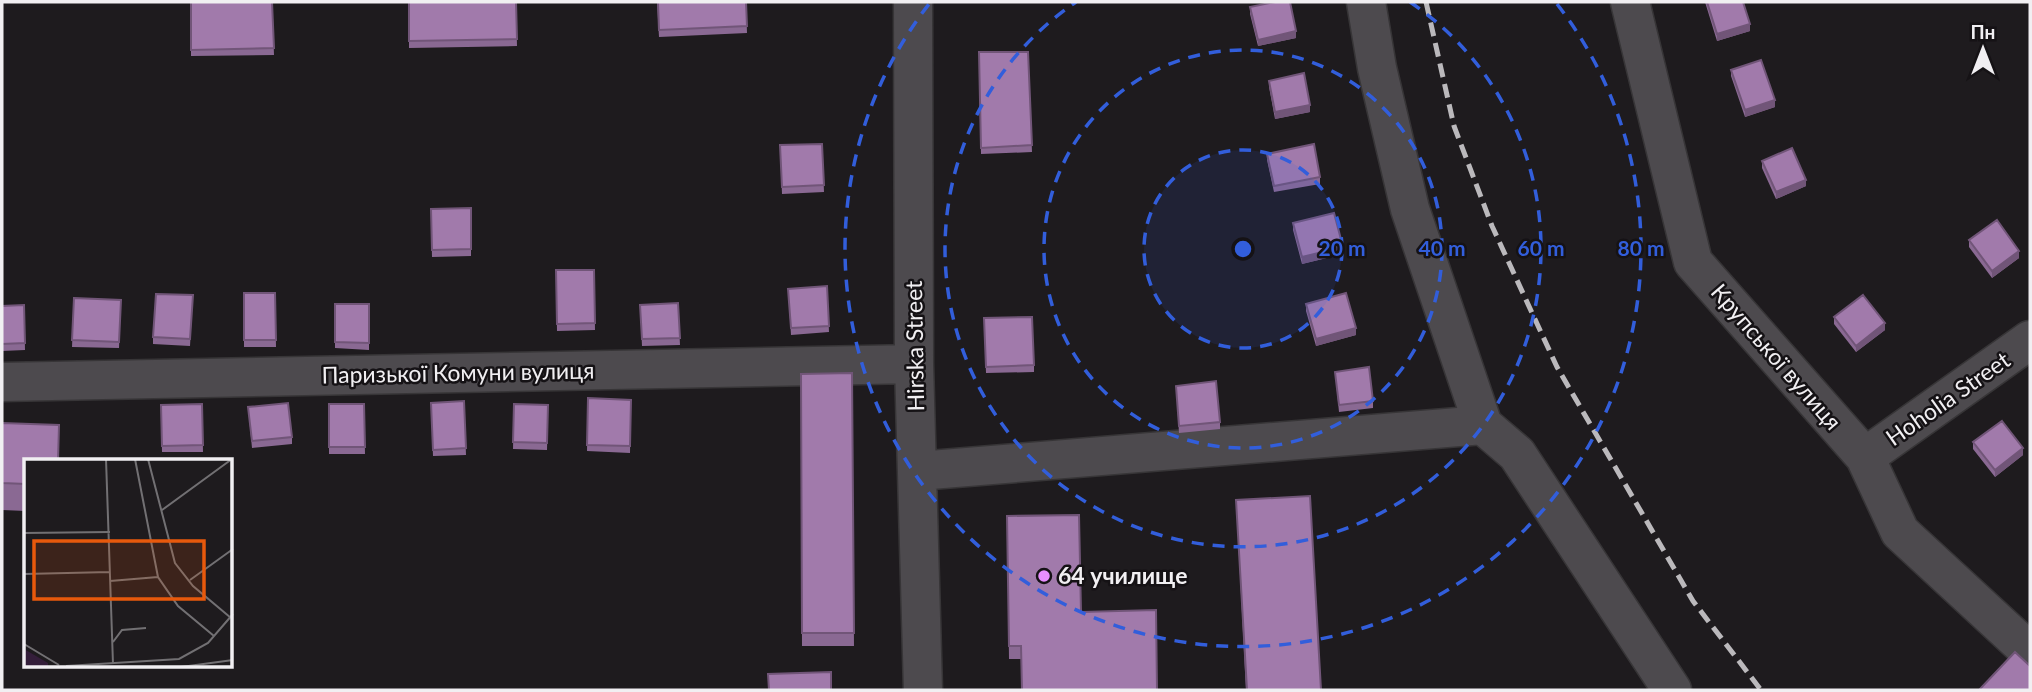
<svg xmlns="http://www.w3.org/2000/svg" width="2032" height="692" viewBox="0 0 2032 692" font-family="Lato,sans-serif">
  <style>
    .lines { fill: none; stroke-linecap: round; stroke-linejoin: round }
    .minor-casing { stroke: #373537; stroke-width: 41 }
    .minor { stroke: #4d4a4e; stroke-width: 38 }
    .rail { stroke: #bbb9bc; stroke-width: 5; stroke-dasharray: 14 7; stroke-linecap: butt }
    .wall { fill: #8a6993 }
    .shaded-wall { fill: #715578 }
    .building { fill: #a17aab; stroke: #715578; stroke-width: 2 }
    .ring { fill: none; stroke: #325edb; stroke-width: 3.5; stroke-dasharray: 12 9 }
    .poi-dot { fill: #e88eff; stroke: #151215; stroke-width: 2.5 }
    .labels { text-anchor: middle; stroke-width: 5; stroke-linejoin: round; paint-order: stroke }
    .street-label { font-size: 23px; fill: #f1eff2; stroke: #151215 }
    .poi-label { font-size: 23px; font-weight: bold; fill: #f1eff2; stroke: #151215; text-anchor: start }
    .inset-road { fill: none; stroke: #727073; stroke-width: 2 }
    .view { fill: #e8590c; fill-opacity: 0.15; stroke: #e8590c; stroke-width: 3.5 }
    .inset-edge { fill: none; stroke: #f1eff2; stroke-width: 3.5 }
    .centre { fill: #325edb; stroke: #151215; stroke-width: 3.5 }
    .ring-label { font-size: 21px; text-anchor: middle; font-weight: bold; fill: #325edb; stroke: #151215; stroke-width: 5; stroke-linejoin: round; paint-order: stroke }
  </style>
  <rect width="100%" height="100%" fill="#1e1b1e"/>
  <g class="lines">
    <defs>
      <path id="minor" d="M913,2L914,364L923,690
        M1366,2L1377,68L1410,209L1483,425L1517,454L1672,690
        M1630,2L1693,262L1865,457L1900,532L2030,652
        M2,382L914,364
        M1865,457L2030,340
        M918,471L1483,425"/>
    </defs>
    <!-- minor casing -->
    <use href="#minor" class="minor-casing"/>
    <!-- minor -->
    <use href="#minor" class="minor"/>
    <!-- rail -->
    <path class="rail" d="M1426,2L1454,126L1492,226L1557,367L1693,601L1761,690"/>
  </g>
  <!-- wall -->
  <path class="wall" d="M191,2H272L274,55L191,56Z
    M409,2H516L517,46L409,48Z
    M657,2H746L747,33L659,37Z
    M1705,2H1743L1750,31L1717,41Z
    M1250,7L1296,38L1258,46L1250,14Z
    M979,52H1028L1032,152L981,154Z
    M1731,70L1775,107L1745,117L1731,76Z
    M1269,81L1310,112L1275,119L1269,87Z
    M822,144L824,192L782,194L780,145Z
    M1267,154L1320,177V184L1274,192L1267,160Z
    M1762,161L1806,186L1776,199L1762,168Z
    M471,208V256L432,257L431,209Z
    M1293,223L1343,254L1302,264L1293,230Z
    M1969,240L2019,258L1992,278L1969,247Z
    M556,270H594L595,330L557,331Z
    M827,286L829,332L791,335L788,289Z
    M244,293H275L276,347H244Z
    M193,295L190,346L153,344V337Z
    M74,298L121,300L119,348L72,347Z
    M678,303L680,345L642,346L640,305Z
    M335,304H369V350L335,348Z
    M1306,304L1356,335L1316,346L1306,311Z
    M24,305L25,350L2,351V306Z
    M1834,317L1885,330L1856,352L1834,324Z
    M984,318L1034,365V372L986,373Z
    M1335,372L1373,401V408L1339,412Z
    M852,373L854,646H802L801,374Z
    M1176,386L1220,422V429L1179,433Z
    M588,398L631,400L630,453L587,451Z
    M464,401L466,455L433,456L431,403Z
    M202,404L203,452H162L161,405Z
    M329,404H364L365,454H329Z
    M514,404L548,405L547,450L513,449Z
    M248,407L292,437V444L252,448Z
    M2,423L26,461V511L2,510Z
    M1973,442L2023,455L1995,477L1973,449Z
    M1236,500L1321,690H1246Z
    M1007,516L1081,612L1021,659H1009Z"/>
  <!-- shaded-wall -->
  <path class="shaded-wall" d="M1750,24V31L1717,41V34Z
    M1296,31V38L1258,46V40Z
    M1775,100V107L1745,117V110Z
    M1310,105V112L1275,119V112Z
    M1806,180V186L1776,199V192Z
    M1343,247V254L1302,264V257Z
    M2019,251V258L1992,278V271Z
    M1885,323V330L1856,352V346Z
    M1356,328V335L1316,346V339Z
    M2023,448V455L1995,477V470Z"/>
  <!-- building -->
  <path class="building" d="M191,2H272L274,48L191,50Z
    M409,2H516L517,39L409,41Z
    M658,2H746L747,26L659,30Z
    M1275,2H1290L1296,31L1258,40L1250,7Z
    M1707,2H1743L1750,24L1717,34Z
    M979,52H1028L1032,145L981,148Z
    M1761,60L1775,100L1745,110L1731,70Z
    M1304,73L1310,105L1275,112L1269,81Z
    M822,144L824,185L782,187L780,145Z
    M1314,144L1320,177L1274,186L1267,154Z
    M1792,148L1806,180L1776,192L1762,161Z
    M471,208V249L432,250L431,209Z
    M1334,213L1343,247L1302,257L1293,223Z
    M1997,220L2019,251L1992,271L1969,240Z
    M556,270H594L595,323L557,324Z
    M827,286L829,326L791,328L788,289Z
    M244,293H275L276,340H244Z
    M1346,293L1356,328L1316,339L1306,304Z
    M156,294L193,295L190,339L153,337Z
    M1863,295L1885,323L1856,346L1834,317Z
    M74,298L121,300L119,342L72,340Z
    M678,303L680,338L642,339L640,305Z
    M335,304H369V343L335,342Z
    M24,305L25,343L2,344V306Z
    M1032,317L1034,365L986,367L984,318Z
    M1369,367L1373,401L1339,405L1335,372Z
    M852,373L854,633H802L801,374Z
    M1216,381L1220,422L1179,426L1176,386Z
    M588,398L631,400L630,446L587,445Z
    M464,401L466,448L433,450L431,403Z
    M288,403L292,437L252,441L248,407Z
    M202,404L203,445L162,446L161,405Z
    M329,404H364L365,447H329Z
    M514,404L548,405L547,443L513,442Z
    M2002,421L2023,448L1995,470L1973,442Z
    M2,423L59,425L58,461H26V484L2,483Z
    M1310,496L1321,690H1247L1236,500Z
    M1079,515L1081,612L1156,610L1157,690H1022L1021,646H1009L1007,516Z
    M2015,652L2030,666V690H1979Z
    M831,672V690H769L768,674Z"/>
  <!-- distance rings -->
  <circle cx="1243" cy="249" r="99" fill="#325edb" fill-opacity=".12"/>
  <g class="ring">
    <circle cx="1243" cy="249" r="99"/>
    <circle cx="1243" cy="249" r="199"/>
    <path d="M1410 2A298 298 0 1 1 1076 2"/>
    <path d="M1557 4A398 398 0 1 1 929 4"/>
  </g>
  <!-- markers -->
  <circle class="poi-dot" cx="1044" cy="576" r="7"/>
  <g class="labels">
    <!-- street labels -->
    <g class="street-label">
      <text transform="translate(915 346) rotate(-91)" y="8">Hirska Street</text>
      <text transform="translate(1776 357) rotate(49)" y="8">Крупської вулиця</text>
      <text transform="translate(458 373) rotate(-1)" y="8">Паризької Комуни вулиця</text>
      <text transform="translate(1948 399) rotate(-35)" y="8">Hoholia Street</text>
    </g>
    <!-- poi labels -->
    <g class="poi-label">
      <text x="1058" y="584">64 училище</text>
    </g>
  </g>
  <!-- overview -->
  <g transform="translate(24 459)">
    <rect width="208" height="208" fill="#1e1b1e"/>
    <path d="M0,190L24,204V208H0Z" fill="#341e3a"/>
    <path class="inset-road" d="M82,0L89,205M111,0L134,118L154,147L190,177M124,0L151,104L169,127L207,159M138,51L208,0M0,74L86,73M0,115L86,113M166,121L209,90M86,122L134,118M89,183L98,171L122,169M0,185L35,206M42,207L155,200L184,184L209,155M157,208L209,201"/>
    <path class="view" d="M10,82H180V140H10Z"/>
    <rect width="208" height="208" class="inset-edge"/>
  </g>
  <circle cx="1243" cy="249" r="10" class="centre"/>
  <g class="ring-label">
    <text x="1342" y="256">20 m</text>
    <text x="1442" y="256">40 m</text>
    <text x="1541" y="256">60 m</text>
    <text x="1641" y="256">80 m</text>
  </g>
  <!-- border -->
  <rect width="2032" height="692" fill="none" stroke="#f1eff2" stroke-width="7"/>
  <!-- north arrow -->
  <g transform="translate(1983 49)" stroke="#151215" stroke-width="5" paint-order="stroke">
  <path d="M0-5L12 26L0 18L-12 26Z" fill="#f1eff2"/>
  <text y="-10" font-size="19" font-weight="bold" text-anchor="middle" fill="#f1eff2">Пн</text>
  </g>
</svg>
